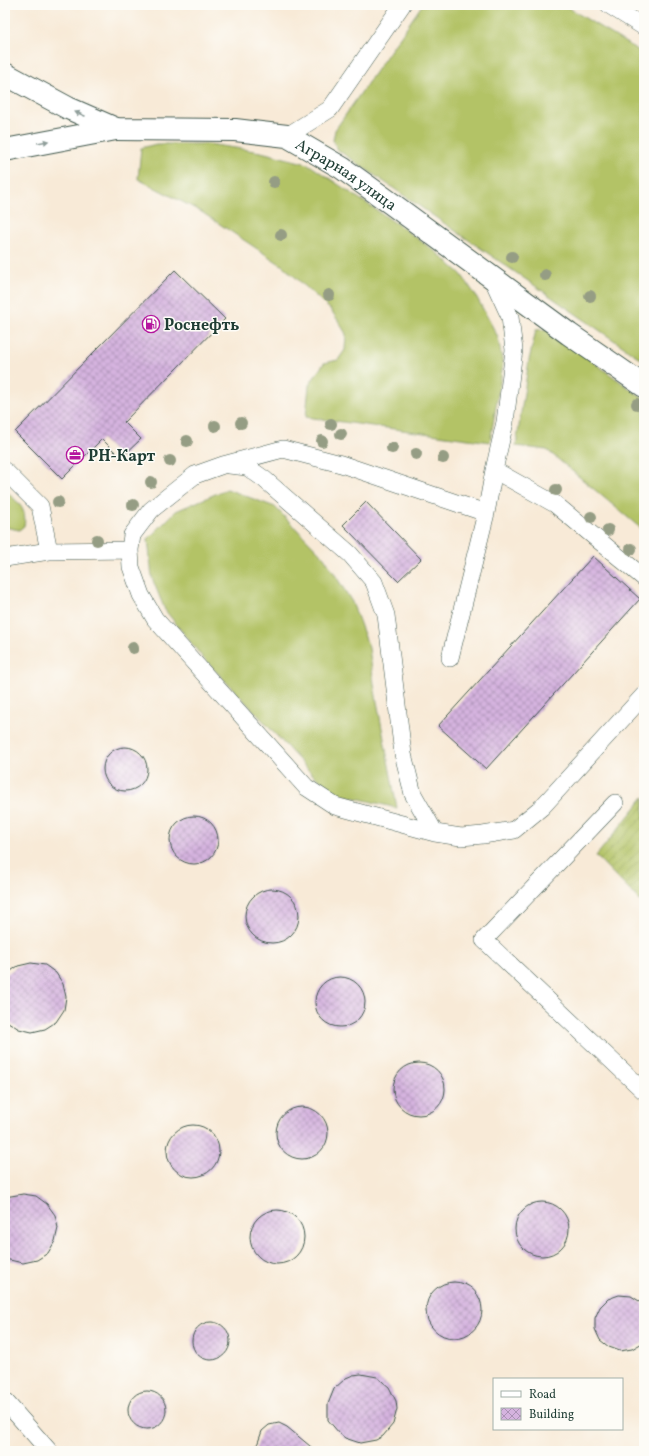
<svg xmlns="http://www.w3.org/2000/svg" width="649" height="1456" viewBox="0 0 649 1456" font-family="Vollkorn,serif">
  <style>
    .grass { fill: #b3c366; stroke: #69804d }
    .garden { fill: url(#garden-furrows); stroke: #69804d }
    .building { fill: url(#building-cross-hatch) }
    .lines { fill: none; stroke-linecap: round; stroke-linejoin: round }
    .service-casing { stroke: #40574c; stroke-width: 18 }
    .minor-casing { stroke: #40574c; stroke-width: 24 }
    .service { stroke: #fff; stroke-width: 17 }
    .minor { stroke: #fff; stroke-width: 22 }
    .tree { fill: #959d84 }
    .oneway { fill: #8f9e9a }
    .labels { text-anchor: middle; stroke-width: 3; stroke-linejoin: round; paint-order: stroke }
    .street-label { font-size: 16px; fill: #1f3d34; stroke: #fdfcf7 }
    .poi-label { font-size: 16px; font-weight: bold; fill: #1f3d34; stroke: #fdfcf7; text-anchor: start }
  </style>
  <defs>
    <pattern id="garden-furrows" width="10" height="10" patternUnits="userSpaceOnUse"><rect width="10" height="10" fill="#b3c366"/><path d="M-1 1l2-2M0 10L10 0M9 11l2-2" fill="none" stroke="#91a055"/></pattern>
    <pattern id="building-cross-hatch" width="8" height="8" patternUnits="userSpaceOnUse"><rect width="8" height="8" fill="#d5b3df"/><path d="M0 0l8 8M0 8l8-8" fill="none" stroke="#ac93b6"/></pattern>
  </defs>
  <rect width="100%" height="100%" fill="#fdfcf7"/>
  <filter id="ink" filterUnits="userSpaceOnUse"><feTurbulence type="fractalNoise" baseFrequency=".025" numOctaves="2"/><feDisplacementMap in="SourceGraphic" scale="8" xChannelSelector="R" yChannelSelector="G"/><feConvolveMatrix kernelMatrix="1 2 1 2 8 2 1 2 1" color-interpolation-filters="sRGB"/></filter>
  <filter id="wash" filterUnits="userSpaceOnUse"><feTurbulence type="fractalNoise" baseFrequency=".012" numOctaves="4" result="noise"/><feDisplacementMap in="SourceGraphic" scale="16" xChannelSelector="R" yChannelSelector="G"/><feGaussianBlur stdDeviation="0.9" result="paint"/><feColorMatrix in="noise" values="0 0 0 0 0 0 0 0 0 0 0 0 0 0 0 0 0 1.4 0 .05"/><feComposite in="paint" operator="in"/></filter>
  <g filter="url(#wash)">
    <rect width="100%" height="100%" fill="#f8ead7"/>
    <!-- grass -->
    <path class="grass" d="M422,5H564L644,54V361L338,150L333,140L335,130Z
      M156,144H209L261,152L308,164L397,224L436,252L461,274L476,296L498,337L503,365L490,442L306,417L309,385L324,363L338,360L345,350L346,334L339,322L331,310L283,266L200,211L138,179L141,148Z
      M548,329L644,399V531L547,450L516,446L529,360L536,330Z
      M227,489L275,507L324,557L352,602L369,648L375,691L397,808L335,793L310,772L256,713L203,658L165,610L152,578L148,539L176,511Z
      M5,490C16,501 28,508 24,526L19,530L5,527Z"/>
    <!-- garden -->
    <path class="garden" d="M644,797V905L596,856Z"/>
    <g id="blocks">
      <!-- building -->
      <path class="building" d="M175,270L225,319L124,422L141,439L121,458L102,439L62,479L15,432Z
        M366,502L421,559L398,581L343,525Z
        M593,556L640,599L486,769L438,726Z
        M103 769a22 22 0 1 1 44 0a22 22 0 1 1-44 0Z
        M170 840a24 24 0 1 1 48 0a24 24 0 1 1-48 0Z
        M245 916a27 27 0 1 1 54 0a27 27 0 1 1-54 0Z
        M31,963L45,965L56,973L63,984L66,997L64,1010L56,1022L45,1029L32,1032L19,1029L5,1020V975L18,966Z
        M315 1002a25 25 0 1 1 50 0a25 25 0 1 1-50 0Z
        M393 1089a26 26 0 1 1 52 0a26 26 0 1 1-52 0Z
        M276 1133a26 26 0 1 1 52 0a26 26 0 1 1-52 0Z
        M167 1151a26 26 0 1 1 52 0a26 26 0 1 1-52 0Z
        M23,1194L36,1196L47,1204L55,1215L58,1228L55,1241L48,1253L37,1260L23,1263L5,1259V1197Z
        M515 1229a27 27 0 1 1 54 0a27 27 0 1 1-54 0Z
        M250 1237a27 27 0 1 1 54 0a27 27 0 1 1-54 0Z
        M426 1310a28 28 0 1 1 56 0a28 28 0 1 1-56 0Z
        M619,1295L631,1296L644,1304V1342L632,1349L620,1351L609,1347L600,1340L595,1329V1318L600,1307L608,1299Z
        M192 1341a19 19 0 1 1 38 0a19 19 0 1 1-38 0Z
        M361,1374L377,1377L389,1387L396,1401L397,1409L393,1424L383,1436L376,1440L360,1443L345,1438L339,1433L328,1420V1404L334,1389L346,1378L353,1375Z
        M128 1410a19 19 0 1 1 38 0a19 19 0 1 1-38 0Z
        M279,1423L287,1427L316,1451H255L262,1431L269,1425Z"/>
    </g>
  </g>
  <g filter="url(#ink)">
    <use href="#blocks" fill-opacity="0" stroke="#40574c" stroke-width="1"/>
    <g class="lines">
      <defs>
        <path id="service" d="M609,5L644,27
          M287,136L330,109L402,5
          M492,278L510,317L514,350L505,422L494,470L555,504L644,578
          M229,465L247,467L264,479L350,554L374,582L386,615L403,754L413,794L435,833L461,837L483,835L514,830L542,807L644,695
          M5,471L40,506L49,551
          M5,558L49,551L130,550
          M450,658L486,513
          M615,803L484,940L644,1091
          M435,833L335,806L306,787L155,619L141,595L131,567L130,550L132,535L151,510L195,475L223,465L283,449L341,464L486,513L494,470
          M5,1401L49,1451"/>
        <g id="minor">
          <path id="s1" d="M5,74L68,108L116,129L235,130L287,136L342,168L392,204L569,334L644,386"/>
          <path d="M5,150L116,129"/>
        </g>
      </defs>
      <!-- service casing -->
      <use href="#service" class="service-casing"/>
      <!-- minor casing -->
      <use href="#minor" class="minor-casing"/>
      <!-- service -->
      <use href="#service" class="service"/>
      <!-- minor -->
      <use href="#minor" class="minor"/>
    </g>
    <!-- trees -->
    <g class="tree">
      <circle cx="274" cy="182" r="6"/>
      <circle cx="281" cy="235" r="6"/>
      <circle cx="512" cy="257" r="6"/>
      <circle cx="545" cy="275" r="6"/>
      <circle cx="329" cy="295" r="6"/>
      <circle cx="590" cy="296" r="6"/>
      <circle cx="637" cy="404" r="6"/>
      <circle cx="241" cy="423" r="6"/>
      <circle cx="331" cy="424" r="6"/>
      <circle cx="215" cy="426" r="6"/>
      <circle cx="341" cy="434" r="6"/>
      <circle cx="187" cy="441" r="6"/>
      <circle cx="322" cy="441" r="6"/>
      <circle cx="392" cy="448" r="6"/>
      <circle cx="416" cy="454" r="6"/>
      <circle cx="443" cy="458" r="6"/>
      <circle cx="170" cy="461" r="6"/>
      <circle cx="151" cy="482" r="6"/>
      <circle cx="556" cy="490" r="6"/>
      <circle cx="58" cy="502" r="6"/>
      <circle cx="133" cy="505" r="6"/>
      <circle cx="591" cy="517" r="6"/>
      <circle cx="608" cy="530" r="6"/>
      <circle cx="97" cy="540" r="6"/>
      <circle cx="631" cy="549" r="6"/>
      <circle cx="133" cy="648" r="6"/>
    </g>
    <!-- one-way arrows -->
    <defs><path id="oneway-solid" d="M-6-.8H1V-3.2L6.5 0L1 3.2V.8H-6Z"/></defs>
    <g class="oneway">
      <use href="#oneway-solid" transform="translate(80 114) rotate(-157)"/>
      <use href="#oneway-solid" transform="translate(43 142) rotate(-10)"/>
    </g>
  </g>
  <!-- icons -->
  <defs>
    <symbol id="fuel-ring" viewBox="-11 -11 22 22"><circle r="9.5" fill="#fdfcf7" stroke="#b5179e" stroke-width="1.5"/><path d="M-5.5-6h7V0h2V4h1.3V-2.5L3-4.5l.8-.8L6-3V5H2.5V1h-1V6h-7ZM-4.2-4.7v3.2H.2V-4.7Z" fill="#b5179e"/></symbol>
    <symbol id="office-ring" viewBox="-11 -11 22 22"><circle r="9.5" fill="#fdfcf7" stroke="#b5179e" stroke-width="1.5"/><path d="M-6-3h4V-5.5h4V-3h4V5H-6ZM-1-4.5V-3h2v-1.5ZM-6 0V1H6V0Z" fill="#b5179e"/></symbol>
  </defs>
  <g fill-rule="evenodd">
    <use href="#fuel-ring" x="141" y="314" width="20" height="20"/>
    <use href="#office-ring" x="65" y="445" width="20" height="20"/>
  </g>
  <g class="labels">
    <!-- street labels -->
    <g class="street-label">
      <text dy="6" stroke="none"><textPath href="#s1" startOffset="366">Аграрная улица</textPath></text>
    </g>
    <!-- poi labels -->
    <g class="poi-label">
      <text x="164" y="330">Роснефть</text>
      <text x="88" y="461">РН-Карт</text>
    </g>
  </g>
  <!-- margin -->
  <rect width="649" height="1456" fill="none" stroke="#fdfcf7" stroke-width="20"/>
  <!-- legend -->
  <rect x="493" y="1378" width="130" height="52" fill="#fdfcf7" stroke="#a4b0a9"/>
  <rect x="501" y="1391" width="20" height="6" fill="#ffffff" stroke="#a4b0a9"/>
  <text x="529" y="1398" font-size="12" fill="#1f3d34">Road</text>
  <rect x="501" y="1408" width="20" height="12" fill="url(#building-cross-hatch)" stroke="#a4b0a9"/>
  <text x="529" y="1418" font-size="12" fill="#1f3d34">Building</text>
</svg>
